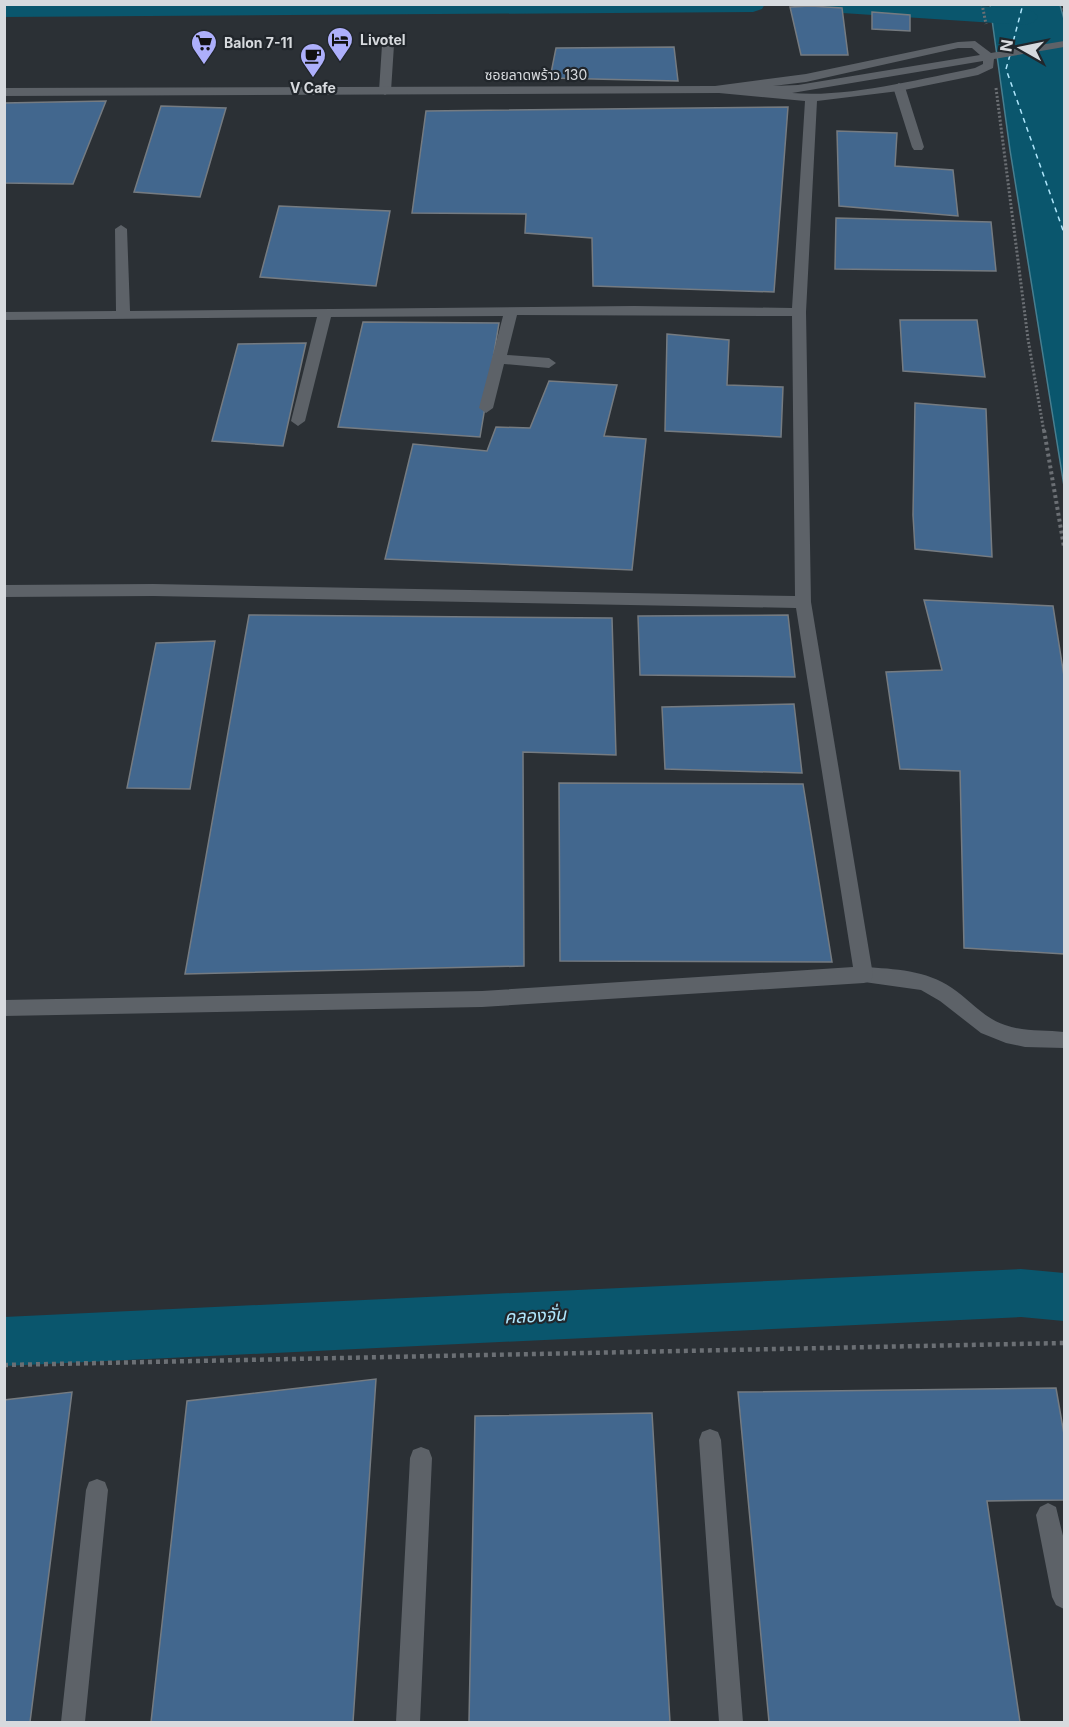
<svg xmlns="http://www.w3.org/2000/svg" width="1069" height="1727" viewBox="0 0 1069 1727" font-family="Inter,'Noto Sans Thai',sans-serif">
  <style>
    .water { fill: #0a566d; stroke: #487e8f; stroke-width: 1.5 }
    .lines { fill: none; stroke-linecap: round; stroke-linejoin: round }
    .canal { fill: #0a566d; fill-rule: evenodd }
    .ferry { stroke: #afe6fc; stroke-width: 1.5; stroke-dasharray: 5 4.5; stroke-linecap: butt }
    .building { fill: #42678e; stroke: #757b81; stroke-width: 1.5 }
    .path-far2 { stroke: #6b6f74; stroke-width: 3; stroke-dasharray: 2 2; stroke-linecap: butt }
    .path-far1 { stroke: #6b6f74; stroke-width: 4; stroke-dasharray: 3 3; stroke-linecap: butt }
    .path { stroke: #6b6f74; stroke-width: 4.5; stroke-dasharray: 4 4; stroke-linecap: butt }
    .lane { fill: #5d6268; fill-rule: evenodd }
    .street { fill: #5d6268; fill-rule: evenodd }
    .labels { text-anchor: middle; stroke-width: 4.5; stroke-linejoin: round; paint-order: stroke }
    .far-poi-label { font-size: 14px; font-weight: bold; fill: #d7dade; stroke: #21262b; text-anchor: start }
    .far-street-label { font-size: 14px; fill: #d7dade; stroke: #21262b }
    .water-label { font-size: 18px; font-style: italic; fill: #afe6fc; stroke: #21262b }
  </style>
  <rect width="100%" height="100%" fill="#2b3035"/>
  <!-- water -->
  <path class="water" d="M990,5H1060L1064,19V486L1010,150Z"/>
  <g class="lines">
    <!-- canal -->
    <path class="canal" d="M4,4H765L762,9L753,12L4,17Z
      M815,4H950L1025,9L1034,12L1038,17L1034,22L1025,25L827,12L818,9Z
      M1021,1269L1064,1273V1321L1021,1317L4,1366V1317Z"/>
    <!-- ferry -->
    <path class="ferry" d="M1011,50L1023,4
      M1010,55L1006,69L1064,233"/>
  </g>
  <!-- building -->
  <path class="building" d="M811,6L842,8L848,55H801L790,7Z
    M872,12L910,15V31L872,29Z
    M674,47L678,81L550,78L556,48Z
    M106,101L73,184L4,183V103Z
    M161,106L226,108L200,197L134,192Z
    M788,107L774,292L593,286L592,238L525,233L526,214L412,213L426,111Z
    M837,131L897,133L895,166L953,170L958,216L839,206Z
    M279,206L390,211L376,286L260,277Z
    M836,218L991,222L996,271L835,269Z
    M900,320H977L985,377L903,371Z
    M363,322L499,323L480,437L338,427Z
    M667,334L729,340L727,385L783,387L781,437L665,431Z
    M306,343L283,446L212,441L238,344Z
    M549,381L617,385L604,436L646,439L632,570L385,559L413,444L487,451L496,427L530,428Z
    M915,403L986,409L992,557L915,549L913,515Z
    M924,600L1053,606L1064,676V954L964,948L960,771L900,769L886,672L942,670Z
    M249,615L612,618L616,755L523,752L524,966L185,974Z
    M788,615L795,677L640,675L638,616Z
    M215,641L190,789L127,788L156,643Z
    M794,704L802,773L665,769L662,707Z
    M559,783L803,784L832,962L560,961Z
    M376,1379L353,1722H151L187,1401Z
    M1056,1388L1064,1434V1500L987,1501L1020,1722H769L738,1392Z
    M72,1392L30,1722H4V1400Z
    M652,1413L670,1722H469L475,1416Z"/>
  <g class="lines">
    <!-- path-far2 -->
    <path class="path-far2" d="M982,4L986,24
      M1063,4L1064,10
      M996,88L1028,339L1044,432"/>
    <!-- path-far1 -->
    <path class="path-far1" d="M1044,430L1064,547"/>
    <!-- path -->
    <path class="path" d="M4,1365L1064,1343"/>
    <!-- lane -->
    <path class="lane" d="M388,42L394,45L391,91L385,95L379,91L382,45Z
      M899,83L905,87L924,147L922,150H914L912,147L893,87Z
      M864,967C895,969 926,970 952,988C970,1000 985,1019 1005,1025C1024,1032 1045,1030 1064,1032V1048L1025,1047L1006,1043L981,1033L940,1001L921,990L857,981L855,975L857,969Z"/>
    <!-- street -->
    <path class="street" d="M975,41L991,53L1064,41V47L994,59L993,68L978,75L899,91L817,101L806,312L811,602L873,975L871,981L864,983L482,1007L4,1016V1000L482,991L853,967L796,608L153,596L4,597V585L153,584L795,596L792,316L517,315L507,355L549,358L556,363L549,368L504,364L493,408L486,413L479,408L503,316L331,317L305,421L298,426L291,421L317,317L4,320V312L116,311L115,229L121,225L127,229L130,311L634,306L792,308L805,101L719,93L4,96V88L715,86L806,74L958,42ZM958,48H972L980,55L798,85L773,86L806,82ZM983,61V64L975,68C920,79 847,98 792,93Z
      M710,1429L718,1432L721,1440L743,1722H719L699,1440L702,1432Z
      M421,1447L429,1450L432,1458L420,1722H396L410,1458L413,1450Z
      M97,1479L105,1482L108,1490L85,1722H61L86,1490L89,1482Z
      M1048,1503L1056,1507L1064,1540V1609L1056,1605L1052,1597L1036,1515L1040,1507Z"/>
  </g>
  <!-- icons -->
  <defs>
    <symbol id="hotel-pin" viewBox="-11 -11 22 30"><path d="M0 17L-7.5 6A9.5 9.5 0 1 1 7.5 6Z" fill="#adaffb" stroke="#21262b"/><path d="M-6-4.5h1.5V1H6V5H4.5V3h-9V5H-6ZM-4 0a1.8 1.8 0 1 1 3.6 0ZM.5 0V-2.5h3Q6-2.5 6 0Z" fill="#111"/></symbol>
    <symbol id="supermarket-pin" viewBox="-11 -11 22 30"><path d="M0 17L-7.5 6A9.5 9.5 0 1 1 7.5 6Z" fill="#adaffb" stroke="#21262b"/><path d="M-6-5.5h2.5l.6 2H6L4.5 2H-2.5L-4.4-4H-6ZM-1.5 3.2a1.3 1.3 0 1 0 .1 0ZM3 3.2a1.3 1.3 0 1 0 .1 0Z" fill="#111"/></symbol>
    <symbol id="cafe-pin" viewBox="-11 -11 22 30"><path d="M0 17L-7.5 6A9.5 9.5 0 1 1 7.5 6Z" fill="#adaffb" stroke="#21262b"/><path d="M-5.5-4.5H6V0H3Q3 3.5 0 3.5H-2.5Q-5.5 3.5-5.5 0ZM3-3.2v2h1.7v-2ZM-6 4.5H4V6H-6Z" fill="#111"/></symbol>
  </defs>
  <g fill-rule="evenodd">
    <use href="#hotel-pin" x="325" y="25" width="30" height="40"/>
    <use href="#supermarket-pin" x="189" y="28" width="30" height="40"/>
    <use href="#cafe-pin" x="298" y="41" width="30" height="40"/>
  </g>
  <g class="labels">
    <!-- far-poi labels -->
    <g class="far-poi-label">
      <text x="360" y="45">Livotel</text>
      <text x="224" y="48">Balon 7-11</text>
      <text x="313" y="93" text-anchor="middle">V Cafe</text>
    </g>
    <!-- far-street labels -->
    <g class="far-street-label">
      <text x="536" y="80">ซอยลาดพร้าว 130</text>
    </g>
    <!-- water labels -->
    <g class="water-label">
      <text transform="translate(535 1316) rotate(-3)" y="6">คลองจั่น</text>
    </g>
  </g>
  <!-- border -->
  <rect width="1069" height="1727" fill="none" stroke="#d7dade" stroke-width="12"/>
  <!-- north arrow -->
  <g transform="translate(1021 48) rotate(279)" stroke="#21262b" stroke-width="4.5" paint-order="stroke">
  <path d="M0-4.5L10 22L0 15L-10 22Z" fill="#d7dade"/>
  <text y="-9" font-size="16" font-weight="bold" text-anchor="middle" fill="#d7dade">N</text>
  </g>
</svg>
